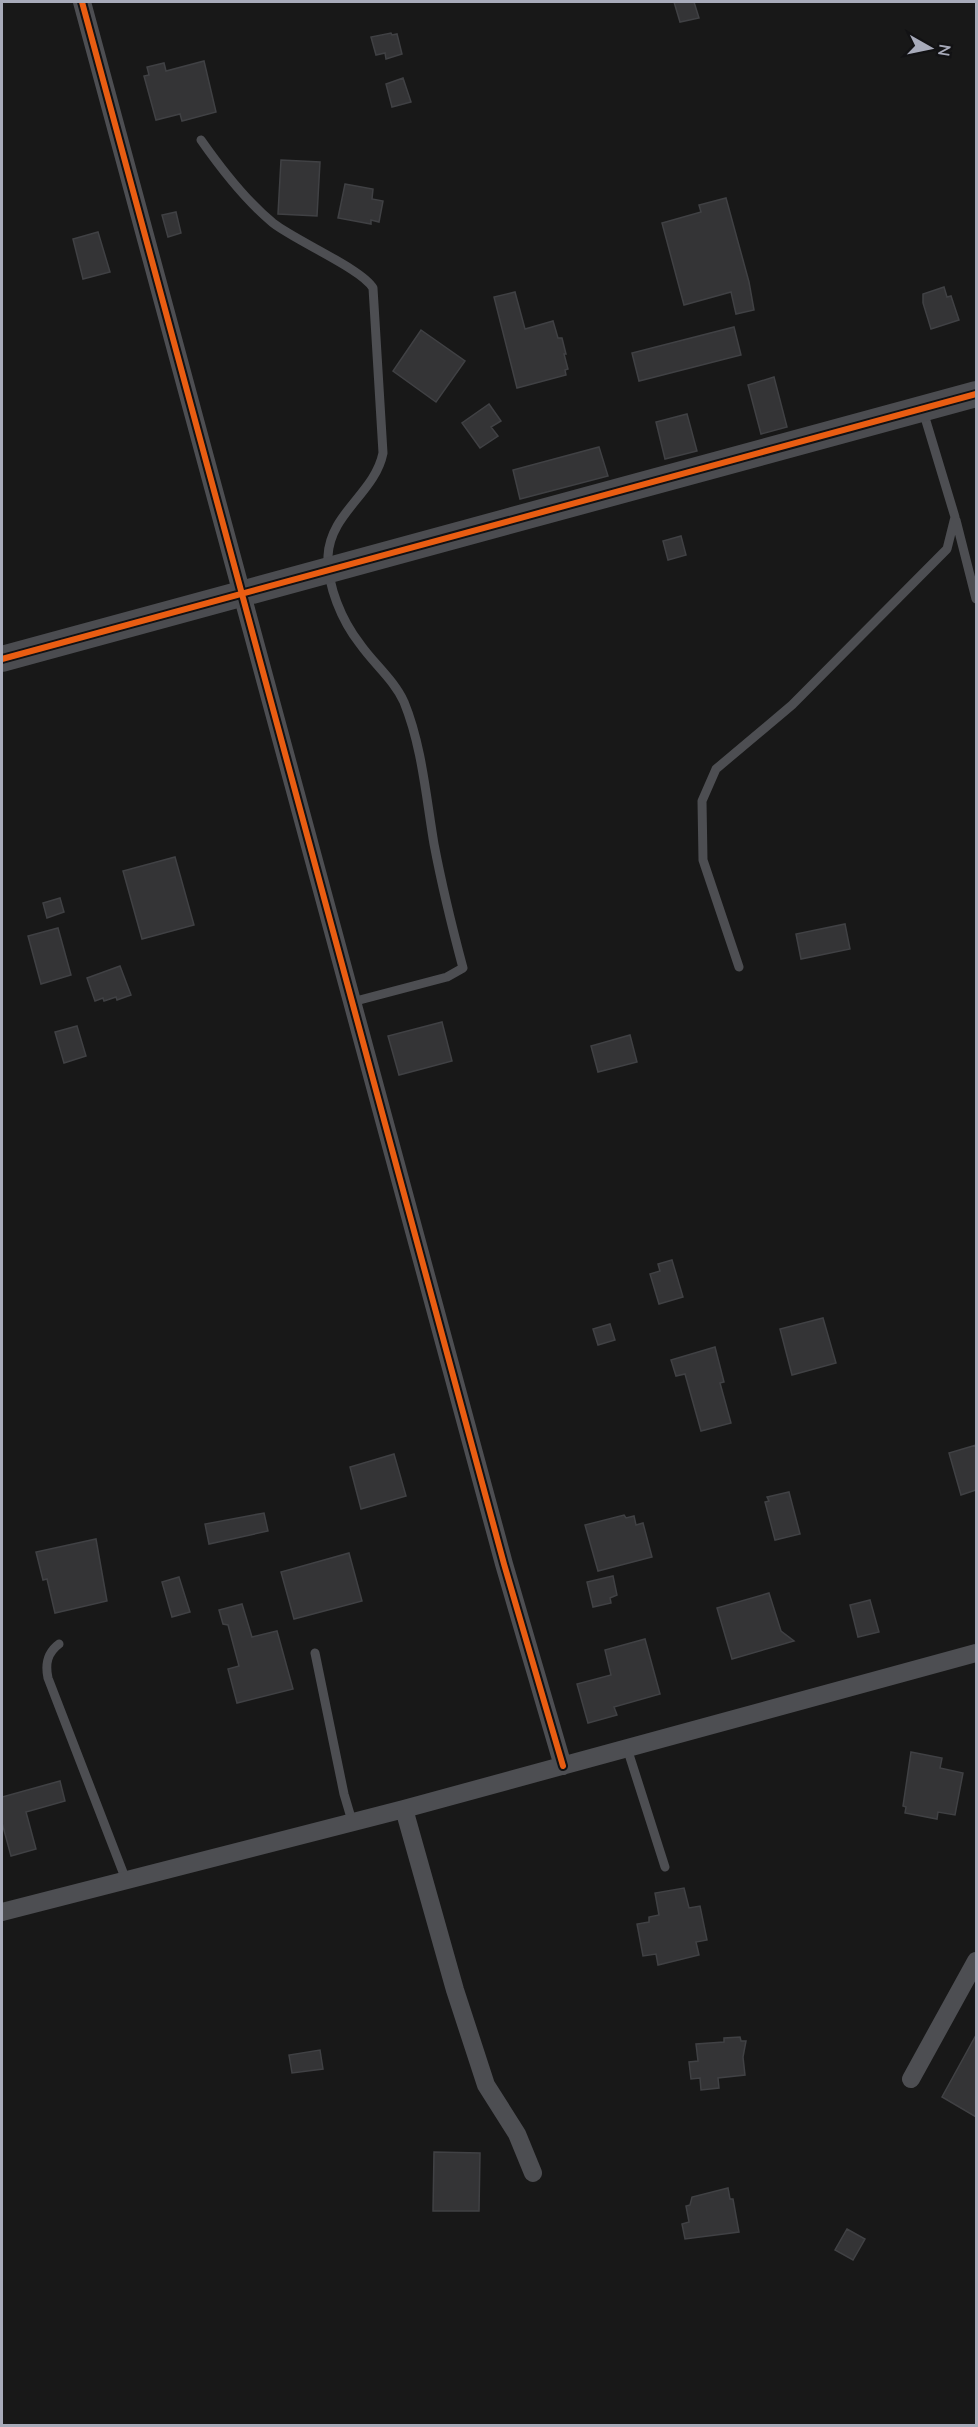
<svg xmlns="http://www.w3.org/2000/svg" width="978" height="2427" viewBox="0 0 978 2427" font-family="'Nunito Sans',sans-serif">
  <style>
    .building { fill: #343436; stroke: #404144; stroke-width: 1.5 }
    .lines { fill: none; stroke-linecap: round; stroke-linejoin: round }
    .lane { stroke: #4d4e52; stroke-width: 9 }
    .street { stroke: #4d4e52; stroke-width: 18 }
    .secondary { stroke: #4b4c50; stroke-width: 26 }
    .cycleway-casing { stroke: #121214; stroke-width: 10 }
    .cycleway { stroke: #e95d12; stroke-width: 6 }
  </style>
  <rect width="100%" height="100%" fill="#181818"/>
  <!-- building -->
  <path class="building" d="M674,2H694L699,18L680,22Z
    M391,33L392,35L397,34L402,54L386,59L385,53L376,55L371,37Z
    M204,61L216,112L182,121L180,114L156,120L144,76L149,75L147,67L164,63L166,71Z
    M403,78L411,102L392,107L386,84Z
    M281,160L320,162L317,216L278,214Z
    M345,184L373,189L372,199L383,201L379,222L371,220V224L338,218Z
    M726,198L749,282L754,310L736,314L731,292L684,305L662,223L701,212L699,205Z
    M176,212L181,233L168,237L162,215Z
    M98,232L110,272L83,279L73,239Z
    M944,287L947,297L951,296L959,320L931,329L923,303V294Z
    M515,292L525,329L553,321L558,338H562L566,354H564L568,369L565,370L566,375L517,388L494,297Z
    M734,327L741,355L639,381L632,353Z
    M421,330L465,361L436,402L393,371Z
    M774,377L787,427L761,434L748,385Z
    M489,404L501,421L491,427L498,436L480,448L462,423Z
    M687,414L697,451L665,459L656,422Z
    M599,447L608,476L520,499L513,470Z
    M681,536L686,555L668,560L663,541Z
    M175,857L194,925L142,939L123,871Z
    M60,898L64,912L47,918L43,903Z
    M845,924L850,949L801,959L796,934Z
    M58,928L71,975L41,984L28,936Z
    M120,966L131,995L117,1000L116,997L104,1001L103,998L95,1001L87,978Z
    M442,1022L452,1061L399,1075L388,1036Z
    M77,1026L86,1056L64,1063L55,1032Z
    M630,1035L637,1062L598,1072L591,1046Z
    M672,1260L683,1297L659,1304L650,1274L660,1271L658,1264Z
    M823,1318L836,1363L792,1375L780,1329Z
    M610,1324L615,1340L598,1345L593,1329Z
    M715,1347L724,1382L720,1383L731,1423L701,1431L685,1374L676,1376L671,1360Z
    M976,1445V1490L961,1495L949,1453Z
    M394,1454L406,1496L361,1509L350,1467Z
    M789,1492L800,1534L775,1540L765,1502L769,1501L767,1497Z
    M264,1513L268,1531L209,1544L205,1524Z
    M624,1515L626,1518L634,1516L636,1525L643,1523L652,1557L598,1571L585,1525Z
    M96,1539L107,1601L55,1613L47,1579L43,1580L36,1552Z
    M349,1553L362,1601L294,1619L281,1572Z
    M613,1576L617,1595L610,1598L611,1603L593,1607L587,1582Z
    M179,1577L190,1612L172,1617L162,1582Z
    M769,1593L781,1631L794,1641L732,1659L717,1608Z
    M870,1600L879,1632L858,1637L850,1605Z
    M242,1604L252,1637L277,1631L293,1689L237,1703L228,1669L239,1666L228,1625L223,1624L219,1610Z
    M645,1639L660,1694L614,1707L617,1715L588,1723L577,1684L611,1675L605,1650Z
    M911,1752L942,1758L940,1768L963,1773L955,1815L938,1812L937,1819L905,1813L906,1807L903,1806Z
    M60,1781L65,1801L26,1812L36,1849L11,1856L2,1823V1797Z
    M684,1888L689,1908L700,1906L707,1940L696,1942L699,1955L658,1965L656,1954L643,1956L637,1924L649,1922V1917L659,1915L655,1893Z
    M976,2035V2117L942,2097Z
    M740,2037L741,2041H746L743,2057L745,2075L718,2078L719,2088L701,2090L700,2078L691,2079L689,2062L698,2061L696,2044L724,2042V2038Z
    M320,2050L323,2069L292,2073L289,2055Z
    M434,2152L480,2153L479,2211H433Z
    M728,2188L730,2199H733L739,2232L685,2239L682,2224L689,2222L686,2206L690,2205L692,2197Z
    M847,2229L865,2239L853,2260L835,2250Z"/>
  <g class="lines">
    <!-- lane -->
    <path class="lane" d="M201,140C222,170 245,200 273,223C296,241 362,269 373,288L383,453C375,493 330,513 328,556C327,586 342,621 360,644C374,664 394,680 404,702C422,746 426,797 434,844C442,886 452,927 463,968L447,977L352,1002
      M956,520L976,599
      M739,967L703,860L702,801L716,769L792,705L947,549L955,517L923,411
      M59,1644C47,1653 45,1664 48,1678L126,1880
      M315,1653L344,1794L352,1821
      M627,1748L665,1867"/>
    <!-- street -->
    <path class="street" d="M82,2L504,1564L563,1766
      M404,1809L455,1990L486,2085L517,2134L533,2173
      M2,1912L404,1809L976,1653
      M911,2079L976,1961"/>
    <!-- secondary -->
    <path class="secondary" d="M2,659L976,394"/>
    <defs>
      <path id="cycleway" d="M82,2L504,1564L563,1766
        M2,659L976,394"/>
    </defs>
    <!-- cycleway casing -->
    <use href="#cycleway" class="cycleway-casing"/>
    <!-- cycleway -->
    <use href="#cycleway" class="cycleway"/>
  </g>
  <!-- border -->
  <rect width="978" height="2427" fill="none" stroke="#a8abba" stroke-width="6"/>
  <!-- north arrow -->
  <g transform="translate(930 48) rotate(99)" stroke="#121214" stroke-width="4.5" paint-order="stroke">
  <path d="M0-4.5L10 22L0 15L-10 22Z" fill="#a8abba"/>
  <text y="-9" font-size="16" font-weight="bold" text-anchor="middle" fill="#a8abba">N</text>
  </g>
</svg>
